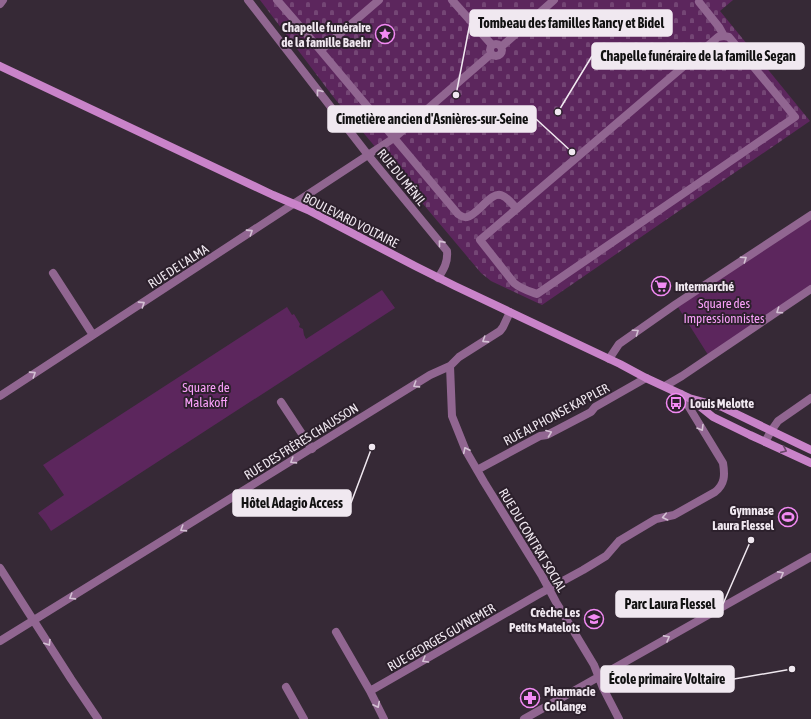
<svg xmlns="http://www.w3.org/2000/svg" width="811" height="719" viewBox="0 0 811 719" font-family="'Asap Condensed',sans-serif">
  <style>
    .cemetery { fill: url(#cemetery-stones) }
    .park { fill: #5c265d }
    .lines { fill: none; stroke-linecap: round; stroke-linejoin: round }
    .lane { stroke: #916691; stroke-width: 8 }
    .street { stroke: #916691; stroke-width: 8 }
    .secondary { stroke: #c983c9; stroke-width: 8 }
    .oneway { stroke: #d4c1d4 }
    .oneway2 { stroke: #6b486b }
    .labels { text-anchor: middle; stroke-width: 4; stroke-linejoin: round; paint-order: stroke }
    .poi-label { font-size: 13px; font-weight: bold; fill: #f0e8f0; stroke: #2c202c; text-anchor: end }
    .street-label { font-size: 13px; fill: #f0e8f0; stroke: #2c202c }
    .park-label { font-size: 13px; fill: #f9a0f9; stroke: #2c202c }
    .leader { fill: none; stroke: #f0e8f0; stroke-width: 1.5 }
    .callout-dot { fill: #f0e8f0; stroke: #2c202c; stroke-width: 1.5 }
    .callout { fill: #f0e8f0; stroke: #f0e8f0; stroke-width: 1.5 }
    .callout-label { font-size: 14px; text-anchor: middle; font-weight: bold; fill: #111 }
  </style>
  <defs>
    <pattern id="cemetery-stones" width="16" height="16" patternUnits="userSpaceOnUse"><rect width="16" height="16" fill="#5c265d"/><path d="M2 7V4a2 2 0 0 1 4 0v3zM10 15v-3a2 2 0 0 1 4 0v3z" fill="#744675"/></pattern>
  </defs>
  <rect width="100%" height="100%" fill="#362936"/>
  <!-- cemetery -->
  <path class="cemetery" d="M260,0H733L720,11L810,121L542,305L491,281L481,273L335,99Z"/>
  <!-- park -->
  <path class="park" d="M811,215V289L710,358L676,304Z
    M382,290L395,308L51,531L46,523L38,513L64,495L52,477L43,465L287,307L292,315L294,314L300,324L299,327L303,329L304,335L306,339Z"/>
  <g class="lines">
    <!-- lane -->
    <path class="lane" d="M277,0L310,38L458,214C461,216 464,218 467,217C478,215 492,189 503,196C508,198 513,205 517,209
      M452,0L492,45
      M699,2L719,27L724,36
      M724,36L729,37L795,117L537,294C529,291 521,289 514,283L480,240L718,37Z
      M490 50a6 6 0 1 1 12 0a6 6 0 1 1-12 0Z
      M501,47L554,0
      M321,50L379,0
      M368,155L394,138L491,54
      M281,402L312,449"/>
    <!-- street -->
    <path class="street" d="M248,0L368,155L447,251C448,262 444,269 438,278
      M0,4L3,0
      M53,273L93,335
      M609,359L619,344L676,304L811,215
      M450,366L452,416L466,451L484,482L542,576L556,602L594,665L603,688L619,719
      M665,386L682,376L811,289
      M0,396L368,155
      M765,442L771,431L778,421L811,398
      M477,470L540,436L547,435L591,412L595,407L646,378
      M0,568L71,679L98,719
      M336,632L370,691L384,719
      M0,641L430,375L450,366L459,357L500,331L503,327L510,312
      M286,687L304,719
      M370,691L539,594L583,570L606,556L619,541L656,519L674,515L715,492C725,484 725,475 723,463L681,394
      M524,719L811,557"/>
    <!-- secondary -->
    <path class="secondary" d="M0,66L273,195L308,210L415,266L455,286L620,364L646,378L689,398L722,407L811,450
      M693,401L713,417L750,435L811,463"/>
  </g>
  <!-- one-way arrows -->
  <defs><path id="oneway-chevron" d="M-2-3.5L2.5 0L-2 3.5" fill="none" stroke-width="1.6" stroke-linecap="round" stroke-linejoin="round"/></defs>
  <g class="oneway">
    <use href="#oneway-chevron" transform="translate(319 92) rotate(-128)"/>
    <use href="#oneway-chevron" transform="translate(250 232) rotate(-33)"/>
    <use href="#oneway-chevron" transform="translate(441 243) rotate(-129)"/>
    <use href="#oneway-chevron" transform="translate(744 259) rotate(-34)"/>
    <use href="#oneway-chevron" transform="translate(142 304) rotate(-33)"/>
    <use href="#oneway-chevron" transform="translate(779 311) rotate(146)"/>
    <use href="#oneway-chevron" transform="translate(636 332) rotate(-35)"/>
    <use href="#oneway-chevron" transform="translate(485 340) rotate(147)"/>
    <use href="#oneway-chevron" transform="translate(33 374) rotate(-33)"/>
    <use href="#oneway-chevron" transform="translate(416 385) rotate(148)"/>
    <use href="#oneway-chevron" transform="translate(701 428) rotate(59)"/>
    <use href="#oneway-chevron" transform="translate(549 433) rotate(-21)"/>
    <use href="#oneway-chevron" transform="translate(466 450) rotate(-116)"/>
    <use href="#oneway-chevron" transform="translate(293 461) rotate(148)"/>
    <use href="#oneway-chevron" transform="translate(665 517) rotate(167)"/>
    <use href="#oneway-chevron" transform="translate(183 529) rotate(148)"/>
    <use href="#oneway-chevron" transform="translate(781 574) rotate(-29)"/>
    <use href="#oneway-chevron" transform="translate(72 597) rotate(148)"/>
    <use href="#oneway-chevron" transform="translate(667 638) rotate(-29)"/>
    <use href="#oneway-chevron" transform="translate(48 643) rotate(58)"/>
    <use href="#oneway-chevron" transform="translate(425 660) rotate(150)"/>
    <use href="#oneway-chevron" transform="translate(377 705) rotate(63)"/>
  </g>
  <use class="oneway2" href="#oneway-chevron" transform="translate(784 450) rotate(24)"/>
  <!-- icons -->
  <defs>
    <symbol id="sight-ring" viewBox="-11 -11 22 22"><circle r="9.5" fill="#2c202c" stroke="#f28af3" stroke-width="1.5"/><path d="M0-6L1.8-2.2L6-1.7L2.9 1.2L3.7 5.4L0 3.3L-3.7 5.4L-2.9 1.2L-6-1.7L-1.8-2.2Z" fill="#f28af3"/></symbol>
    <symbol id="supermarket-ring" viewBox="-11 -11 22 22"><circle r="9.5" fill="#2c202c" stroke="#f28af3" stroke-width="1.5"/><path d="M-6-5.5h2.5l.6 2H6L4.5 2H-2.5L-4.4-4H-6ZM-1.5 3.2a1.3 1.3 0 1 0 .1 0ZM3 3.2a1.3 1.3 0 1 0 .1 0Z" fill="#f28af3"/></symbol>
    <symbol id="bus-ring" viewBox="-11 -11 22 22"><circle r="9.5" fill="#2c202c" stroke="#f28af3" stroke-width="1.5"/><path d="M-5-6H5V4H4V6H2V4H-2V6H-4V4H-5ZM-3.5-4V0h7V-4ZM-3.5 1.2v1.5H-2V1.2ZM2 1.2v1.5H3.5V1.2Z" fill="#f28af3"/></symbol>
    <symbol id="stadium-ring" viewBox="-11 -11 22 22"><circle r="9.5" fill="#2c202c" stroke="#f28af3" stroke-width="1.5"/><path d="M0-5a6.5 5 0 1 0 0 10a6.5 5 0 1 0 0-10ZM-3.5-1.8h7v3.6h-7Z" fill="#f28af3"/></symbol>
    <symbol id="school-ring" viewBox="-11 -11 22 22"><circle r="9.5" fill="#2c202c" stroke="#f28af3" stroke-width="1.5"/><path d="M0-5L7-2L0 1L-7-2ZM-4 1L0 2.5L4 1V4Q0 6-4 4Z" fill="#f28af3"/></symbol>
    <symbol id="pharmacy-ring" viewBox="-11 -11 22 22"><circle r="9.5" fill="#2c202c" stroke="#f28af3" stroke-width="1.5"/><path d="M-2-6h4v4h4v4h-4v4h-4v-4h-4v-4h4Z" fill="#f28af3"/></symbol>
  </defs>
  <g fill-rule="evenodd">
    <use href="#sight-ring" x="374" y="23" width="22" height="22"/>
    <use href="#supermarket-ring" x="650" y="275" width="22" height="22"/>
    <use href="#bus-ring" x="665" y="392" width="22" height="22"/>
    <use href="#stadium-ring" x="777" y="506" width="22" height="22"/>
    <use href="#school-ring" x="583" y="608" width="22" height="22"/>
    <use href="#pharmacy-ring" x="519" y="687" width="22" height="22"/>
  </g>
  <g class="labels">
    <!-- poi labels -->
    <g class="poi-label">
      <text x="371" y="32">Chapelle funéraire<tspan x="371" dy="15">de la famille Baehr</tspan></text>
      <text x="675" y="291" text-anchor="start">Intermarché</text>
      <text x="690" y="408" text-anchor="start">Louis Melotte</text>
      <text x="774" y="515">Gymnase<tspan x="774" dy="15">Laura Flessel</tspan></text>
      <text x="580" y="617">Crèche Les<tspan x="580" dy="15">Petits Matelots</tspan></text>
      <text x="544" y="696" text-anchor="start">Pharmacie<tspan x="544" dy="15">Collange</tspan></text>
    </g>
    <!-- street labels -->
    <g class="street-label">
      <text transform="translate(402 177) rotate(51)" y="5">RUE DU MÉNIL</text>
      <text transform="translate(351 220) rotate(27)" y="5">BOULEVARD VOLTAIRE</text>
      <text transform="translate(178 266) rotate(-33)" y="5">RUE DE L'ALMA</text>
      <text transform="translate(556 414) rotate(-28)" y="5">RUE ALPHONSE KAPPLER</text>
      <text transform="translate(301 441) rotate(-32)" y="5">RUE DES FRÈRES CHAUSSON</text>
      <text transform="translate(533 540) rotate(59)" y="5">RUE DU CONTRAT SOCIAL</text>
      <text transform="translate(441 637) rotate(-30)" y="5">RUE GEORGES GUYNEMER</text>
    </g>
    <!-- park labels -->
    <g class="park-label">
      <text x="724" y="308">Square des<tspan x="724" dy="15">Impressionnistes</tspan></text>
      <text x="206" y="392">Square de<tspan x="206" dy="15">Malakoff</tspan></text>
    </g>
  </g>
  <!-- callouts -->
  <path class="leader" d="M456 95L470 23M558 112L592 56M572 152L536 119M372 447L351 503M751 540L723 604M792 669L734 679"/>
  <g class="callout-dot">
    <circle cx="456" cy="95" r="4"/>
    <circle cx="558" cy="112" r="4"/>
    <circle cx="572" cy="152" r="4"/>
    <circle cx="372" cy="447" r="4"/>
    <circle cx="751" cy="540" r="4"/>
    <circle cx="792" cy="669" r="4"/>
  </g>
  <g class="callout">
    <rect x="470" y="10" width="202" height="26" rx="4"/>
    <rect x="592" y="43" width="212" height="26" rx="4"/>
    <rect x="328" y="106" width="208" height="26" rx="4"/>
    <rect x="233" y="490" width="118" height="26" rx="4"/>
    <rect x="616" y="591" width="107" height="26" rx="4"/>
    <rect x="601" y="666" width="133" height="26" rx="4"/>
  </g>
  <g class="callout-label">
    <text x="571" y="28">Tombeau des familles Rancy et Bidel</text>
    <text x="698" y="61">Chapelle funéraire de la famille Segan</text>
    <text x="432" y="124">Cimetière ancien d'Asnières-sur-Seine</text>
    <text x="292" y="508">Hôtel Adagio Access</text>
    <text x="670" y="609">Parc Laura Flessel</text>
    <text x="667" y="684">École primaire Voltaire</text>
  </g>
</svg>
